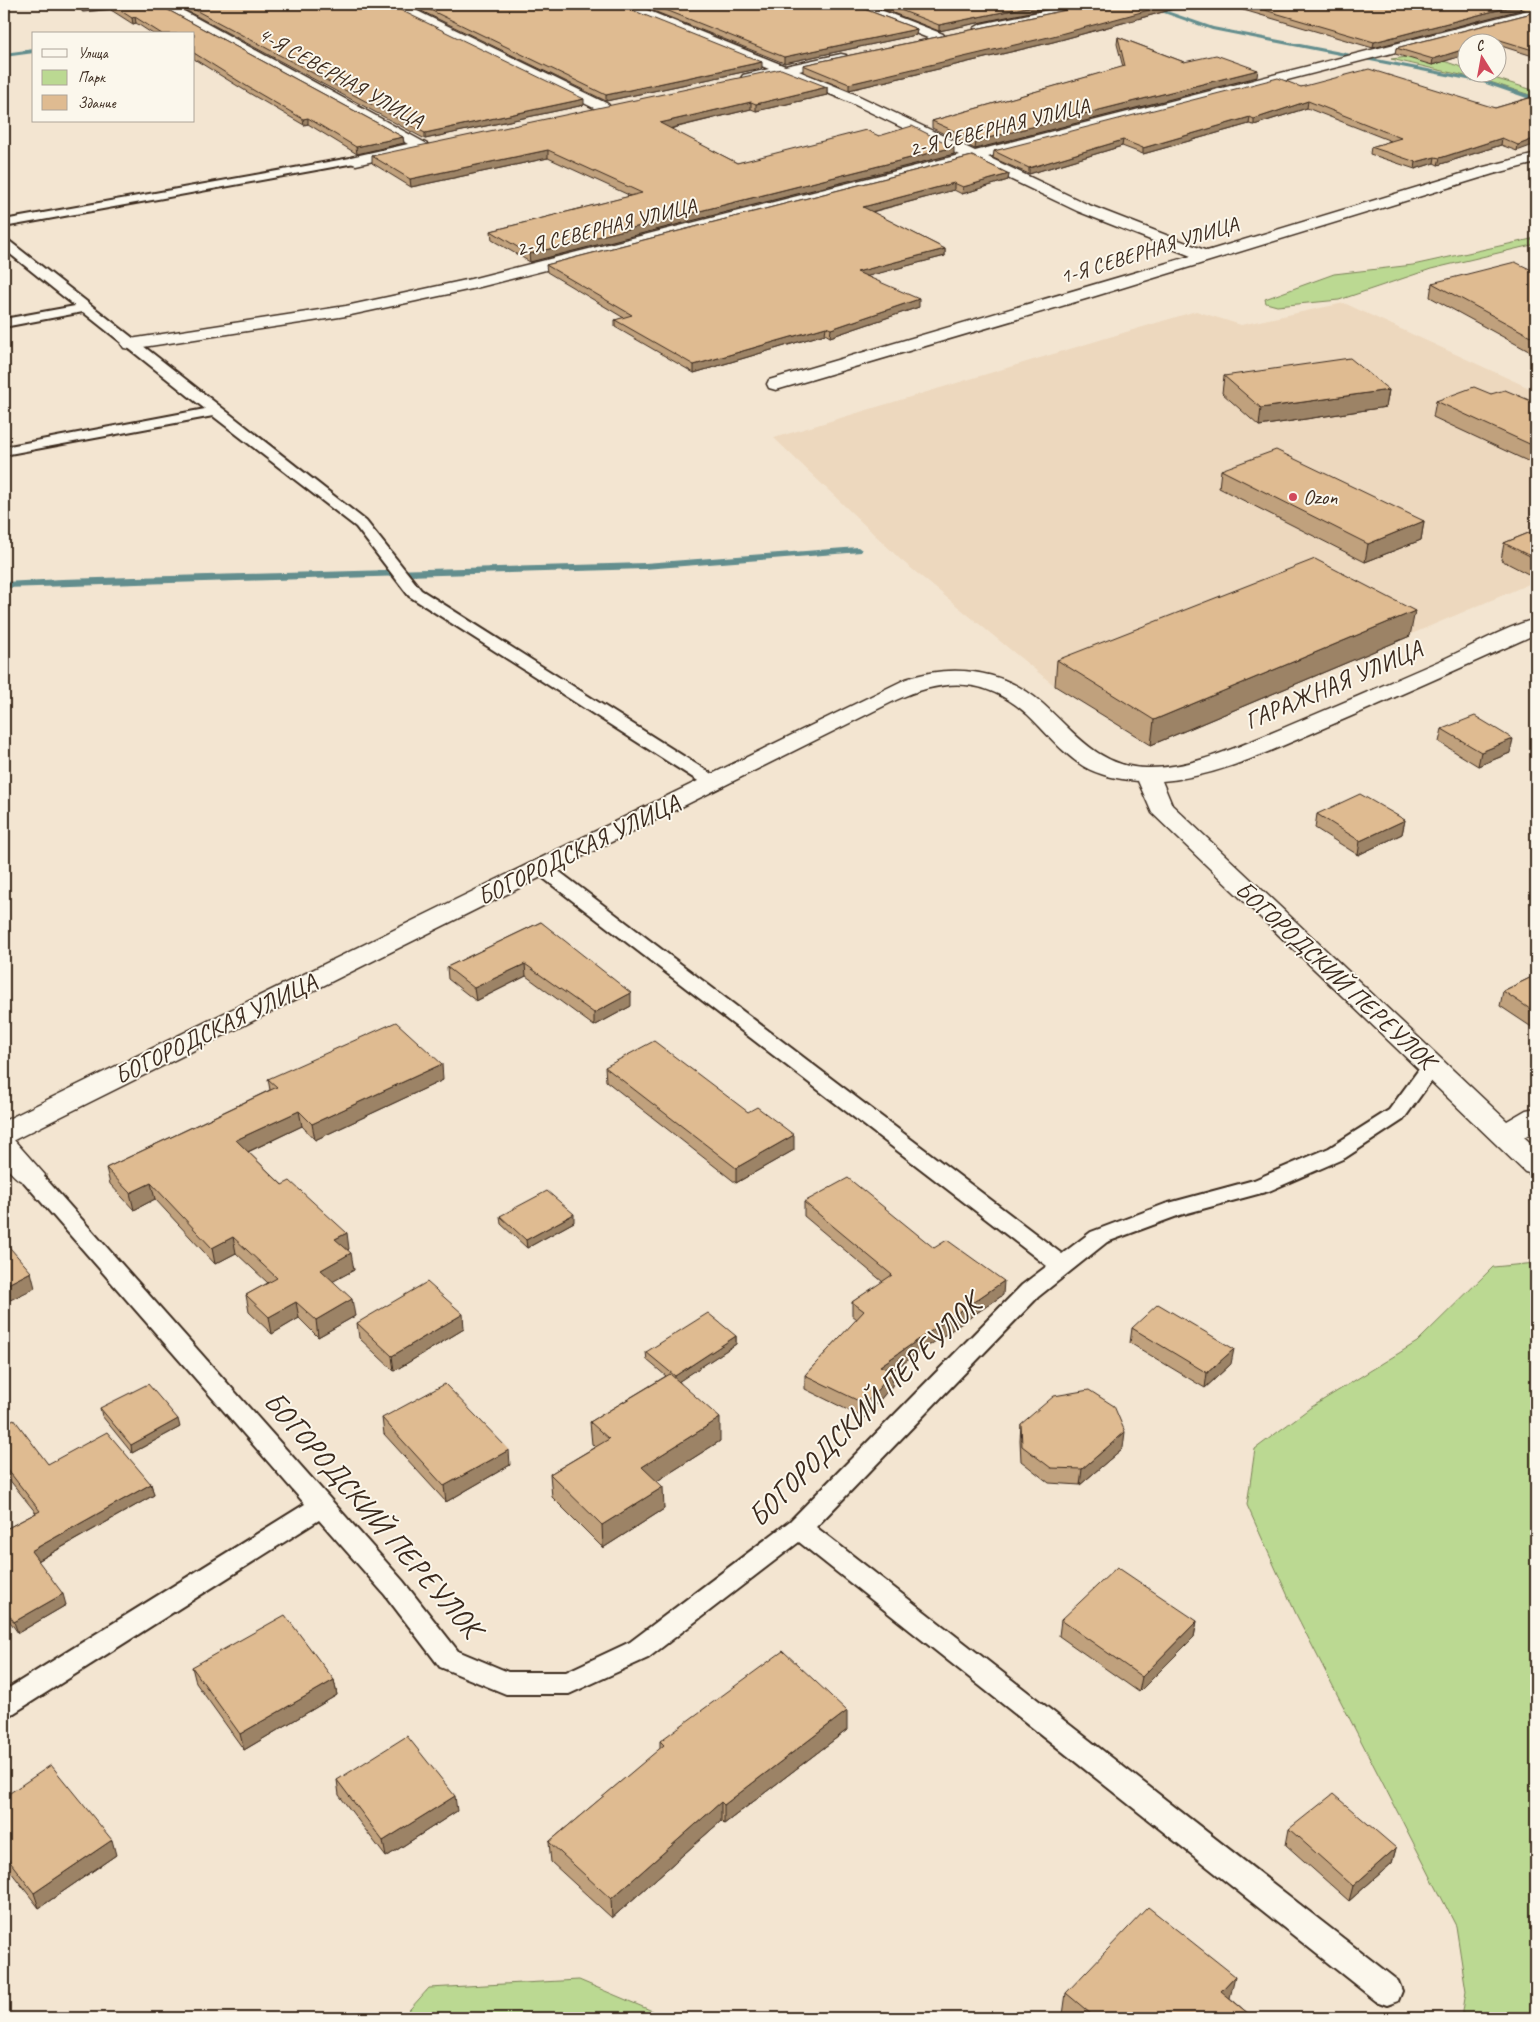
<svg xmlns="http://www.w3.org/2000/svg" width="1540" height="2022" viewBox="0 0 1540 2022" font-family="Caveat,sans-serif">
  <style>
    .built { fill: #edd8be }
    .green { fill: #bbd992; stroke: #7b8258 }
    .lines { fill: none; stroke-linecap: round; stroke-linejoin: round }
    .stream { fill: #648e8e; fill-rule: evenodd }
    .service-casing { stroke: #3b2a1e; stroke-width: 4 }
    .minor-casing { stroke: #3b2a1e; stroke-width: 3 }
    .trunk-casing { stroke: #3b2a1e; stroke-width: 3 }
    .service { fill: #fbf7ec; fill-rule: evenodd }
    .minor { fill: #fbf7ec; fill-rule: evenodd }
    .trunk { fill: #f9deab; fill-rule: evenodd }
    .wall { fill: #c0a17d; stroke: #3b2a1e }
    .shaded-wall { fill: #9c8366; stroke: #3b2a1e }
    .building { fill: #dfbb91; stroke: #3b2a1e }
    .poi-dot { fill: #d1495b; stroke: #fbf7ec; stroke-width: 2 }
    .labels { text-anchor: middle; stroke-width: 4; stroke-linejoin: round; paint-order: stroke }
    .far-street-label { font-size: 21px; fill: #3b2a1e; stroke: #fbf7ec }
    .far-poi-label { font-size: 21px; fill: #3b2a1e; stroke: #fbf7ec; text-anchor: start }
    .street-label { font-size: 25px; fill: #3b2a1e; stroke: #fbf7ec }
    .near-street-label { font-size: 30px; fill: #3b2a1e; stroke: #fbf7ec }
  </style>
  <rect width="100%" height="100%" fill="#f3e5d1"/>
  <filter id="ink" filterUnits="userSpaceOnUse"><feTurbulence type="fractalNoise" baseFrequency=".02" numOctaves="2"/><feDisplacementMap in="SourceGraphic" scale="10" xChannelSelector="R" yChannelSelector="G"/><feConvolveMatrix kernelMatrix="1 2 1 2 8 2 1 2 1" color-interpolation-filters="sRGB"/></filter>
  <g filter="url(#ink)">
    <!-- built -->
    <path class="built" d="M1344,303L1536,391V581L1151,745L1055,686L901,560L774,438L1196,311L1241,325Z"/>
    <!-- green -->
    <path class="green" d="M1417,56L1438,59L1467,69L1468,72L1478,73L1536,91V97L1487,81L1391,59Z
      M1536,238V244L1431,269L1339,300L1277,306L1266,303L1265,299L1334,274L1413,265Z
      M1536,1263V2018H1462L1466,1991L1456,1926L1296,1614L1247,1505L1255,1449L1310,1408L1417,1342L1493,1267Z
      M579,1980L669,2018H402L429,1988Z"/>
    <g class="lines">
      <!-- stream -->
      <path class="stream" d="M1122,4H1132L1167,11L1213,27L1484,80L1536,97V101L1483,83L1212,30L1164,13Z
        M34,49V53L4,57V53Z
        M858,547L862,550L861,552L645,569L4,588V582L62,579L645,563Z"/>
      <defs>
        <path id="service" d="M356,157L360,158V162L4,227V220Z
          M4,239L8,240L366,521L421,590L718,778L721,782L718,786H706L409,596L356,527L213,416L4,455V447L205,409L83,312L4,327V319L75,306L4,249Z
          M541,861L548,863L1062,1254L1091,1232L1165,1204L1254,1180L1329,1148L1389,1110L1425,1061L1432,1059L1439,1061L1442,1066L1403,1120L1345,1158L1269,1191L1180,1215L1107,1242L1038,1297L816,1527L1398,1981L1402,1991L1398,2001L1387,2005L1376,2001L799,1542L648,1658L569,1694H506L440,1667L385,1595L319,1520L14,1713L4,1716V1691L305,1504L22,1180L19,1175L22,1170L30,1168L38,1170L403,1581L458,1651L508,1672H566L630,1642L790,1521L1022,1285L1047,1266L534,871L532,867L534,863Z"/>
        <path id="minor" d="M88,4H120L114,8L83,11L81,8Z
          M156,4H171L429,145L422,149L415,147L413,151L408,153L356,165L351,163L348,160L351,157L408,144L157,7Z
          M387,4H403L608,104L610,107L608,110H598L388,7Z
          M615,4H632L785,66L841,54L846,55L848,58L846,61L799,71L857,95L975,151L1536,8V16L988,157L1089,205L1207,251L1484,167L1536,154V163L1493,174L1089,298L776,390L769,388L767,384L769,380L1191,256L1077,211L972,161L472,289L346,316L130,349L124,348L121,344L124,340L130,339L346,306L471,279L959,155L847,101L783,75L748,82L743,81L741,78L743,75L769,69L616,7Z
          M848,4H865L943,34L945,37L943,40H933L849,7Z
          M1077,4H1100L1094,8L981,32L974,28L981,24Z
          M1536,619V634C1463,667 1390,700 1317,731C1268,752 1216,777 1162,781L1172,805L1507,1121L1526,1110L1536,1108V1130L1524,1137L1536,1148V1175L1525,1172L1152,813L1138,781C1118,779 1100,776 1083,766C1061,752 1045,731 1027,714C985,677 945,678 896,700L14,1140L45,1175L41,1182C22,1187 16,1178 4,1165V1121L906,679C954,663 1005,670 1043,704C1075,733 1099,767 1146,768C1188,769 1230,750 1269,734C1328,709 1387,684 1446,658C1475,645 1505,627 1536,619Z"/>
        <path id="trunk" d="M1514,4L1536,5V13L1515,7Z"/>
      </defs>
      <!-- service casing -->
      <use href="#service" class="service-casing"/>
      <!-- minor casing -->
      <use href="#minor" class="minor-casing"/>
      <!-- trunk casing -->
      <use href="#trunk" class="trunk-casing"/>
      <!-- service -->
      <use href="#service" class="service"/>
      <!-- minor -->
      <use href="#minor" class="minor"/>
      <!-- trunk -->
      <use href="#trunk" class="trunk"/>
    </g>
    <!-- wall -->
    <path class="wall" d="M110,4H157L403,137L404,143L357,154L308,124L304,125L249,93L194,59V34H153L136,23L133,24L111,10Z
      M174,4H388L584,105L425,139Z
      M407,4H617L762,68L606,101Z
      M636,4H851L917,29L916,35L784,63Z
      M870,4H1069L939,31Z
      M1095,4H1192L1053,42L849,90L803,72V65Z
      M1223,4H1519L1520,10L1373,48Z
      M1536,12V57L1498,45V42H1468V54L1432,65L1395,54L1396,48Z
      M1118,37L1184,62L1257,77L975,149L932,128V121L1123,67L1117,44Z
      M827,87V95L756,111L751,109L670,129L737,163L879,136L954,154L530,262L492,240L491,231L631,196L548,158L411,187L372,163V156Z
      M1301,87L1495,108L1536,96L1517,151L1501,145L1438,165L1434,163L1415,169L1370,154L1371,147L1391,141L1307,108L1254,125L1249,124L1143,154L1122,146L1029,174L993,158L994,151Z
      M972,156L1009,174L1008,180L962,194L954,190L872,212L945,249V256L867,276L919,307L830,337L825,334L694,373L615,327V320L624,318L547,272L546,265Z
      M1536,272V355L1430,297L1432,283Z
      M1224,376L1389,390L1386,407L1259,426L1222,393Z
      M1491,394L1536,403V465L1433,417L1436,401Z
      M1221,470L1424,521L1421,540L1365,562L1219,488Z
      M1536,530V578L1501,560L1504,543Z
      M1410,636L1151,745L1055,686L1057,660Z
      M1442,729L1510,753L1478,766L1439,742Z
      M1317,814L1405,820L1402,834L1358,855L1315,828Z
      M541,922L631,1006L594,1026L526,976L476,1001L448,979L447,967Z
      M1536,975V1030L1500,1006L1503,991Z
      M605,1067L748,1112L794,1150L736,1183L606,1081Z
      M268,1079L443,1080L315,1140L302,1126L248,1152L349,1249L348,1250L354,1270L333,1281L355,1316L318,1337L299,1318L272,1334L249,1312L246,1295L268,1283L236,1253L215,1264L155,1199L134,1210L110,1184L106,1168L270,1090Z
      M804,1202L934,1248L1003,1295L891,1371L893,1372L892,1386L864,1418L805,1389V1375L857,1319L852,1315V1302L883,1282L804,1216Z
      M500,1216L574,1222L527,1248L501,1224Z
      M357,1323L464,1329L394,1371L359,1338Z
      M1132,1328L1231,1364L1205,1388L1130,1343Z
      M736,1336V1344L679,1381L720,1441L657,1481L664,1509L603,1548L552,1497L550,1474L595,1447L592,1444L590,1422L666,1376L647,1360L646,1352Z
      M100,1408L180,1427L132,1453L102,1416Z
      M382,1418L510,1465L446,1502L384,1434Z
      M4,1424L48,1464L151,1484L154,1495L38,1561L66,1605L18,1633L4,1613V1530L36,1513L4,1473Z
      M1021,1424L1123,1448L1080,1485L1049,1483L1021,1461L1020,1440Z
      M1061,1620L1197,1621L1194,1637L1139,1692L1059,1636Z
      M192,1667L334,1680L337,1695L244,1750L196,1683Z
      M847,1730L724,1824L721,1821L612,1918L551,1862L549,1842L660,1749V1741Z
      M337,1780L457,1811L386,1857L339,1795Z
      M4,1797L116,1855L39,1908L4,1863Z
      M1289,1829L1396,1848L1392,1863L1349,1901L1286,1845Z
      M1066,1993L1230,1998L1250,2015L1249,2018H1067L1063,2015Z"/>
    <!-- shaded-wall -->
    <path class="shaded-wall" d="M1042,4H1069L939,31V25Z
      M1171,4H1192L1053,42L849,90V84Z
      M1521,4L1520,10L1373,48L1374,42Z
      M135,17L136,23L133,24L132,18Z
      M917,29L916,35L784,63V57Z
      M1497,39L1496,42H1486Z
      M1468,48V54L1432,65L1433,59Z
      M762,62V68L606,101V95Z
      M1258,70L1257,77L975,149L976,141Z
      M827,87V95L756,111V104Z
      M584,99V105L425,139V133Z
      M1308,101L1307,108L1254,125V119Z
      M751,102V109L660,131V123Z
      M1250,117L1249,124L1143,154V148Z
      M308,118V124L304,125L303,119Z
      M403,137L404,143L357,154L356,147Z
      M1502,138L1501,145L1438,165L1440,158Z
      M1536,138V144L1517,151L1518,145Z
      M1123,140L1122,146L1029,174V168Z
      M954,147V154L530,262L529,254Z
      M548,150V158L411,187L410,179Z
      M1435,157L1434,163L1415,169L1416,162Z
      M1009,174L1008,180L962,194L963,187Z
      M954,183V190L863,214V207Z
      M945,249V256L857,279V272Z
      M919,299V307L830,337L831,329Z
      M826,327L825,334L694,373V365Z
      M1389,390L1386,407L1259,426L1261,408Z
      M1424,521L1421,540L1365,562L1368,544Z
      M1415,611L1410,636L1151,745L1154,720Z
      M1513,739L1510,753L1478,766L1481,752Z
      M1405,820L1402,834L1358,855L1360,841Z
      M525,964L526,976L476,1001L474,988Z
      M631,993V1006L594,1026V1013Z
      M442,1064L443,1080L315,1140L312,1124Z
      M299,1111L302,1126L239,1156L236,1140Z
      M794,1135V1150L736,1183V1168Z
      M151,1183L155,1199L134,1210L130,1193Z
      M574,1214V1222L527,1248L526,1240Z
      M347,1233L349,1249L338,1256L335,1239Z
      M233,1237L236,1253L215,1264L212,1248Z
      M351,1253L354,1270L323,1287L321,1270Z
      M31,1272L35,1288L4,1303V1286Z
      M1004,1281L1003,1295L879,1380L880,1366Z
      M352,1299L355,1316L318,1337L316,1320Z
      M296,1302L299,1318L272,1334L269,1317Z
      M463,1314L464,1329L394,1371L392,1356Z
      M736,1336V1344L675,1384V1376Z
      M1234,1349L1231,1364L1205,1388L1207,1373Z
      M893,1372L892,1386L864,1418L865,1404Z
      M720,1418V1441L643,1490L642,1467Z
      M178,1419L180,1427L132,1453L131,1445Z
      M1125,1432L1123,1448L1080,1485L1082,1469Z
      M509,1450L510,1465L446,1502L444,1486Z
      M151,1484L154,1495L34,1563L31,1551Z
      M663,1487L664,1509L603,1548L602,1525Z
      M63,1594L66,1605L18,1633L14,1622Z
      M1197,1621L1194,1637L1139,1692L1142,1677Z
      M334,1680L337,1695L244,1750L240,1734Z
      M847,1711V1730L724,1824V1805Z
      M455,1796L457,1811L386,1857L383,1841Z
      M721,1802V1821L612,1918L611,1899Z
      M112,1840L116,1855L39,1908L34,1893Z
      M1396,1848L1392,1863L1349,1901L1353,1886Z
      M1235,1976L1230,1998L1216,2014L1221,1991Z"/>
    <!-- building -->
    <path class="building" d="M110,4H157L403,137L356,147L308,118L303,119L248,87L194,53V34H162L135,17L132,18Z
      M184,4H388L584,99L425,133Z
      M418,4H617L762,62L606,95Z
      M651,4H851L917,29L784,57Z
      M885,4H1042L939,25Z
      M1095,4H1171L1053,36L849,84L803,65Z
      M1244,4H1521L1374,42Z
      M1536,12V51L1497,39L1486,42H1468V48L1433,59L1396,48Z
      M1118,37L1184,62L1216,55L1258,70L976,141L932,121L1125,66Z
      M781,69L827,87L756,104L751,102L660,123L737,163L866,130L879,136L912,126L954,147L529,254L491,231L642,193L548,150L410,179L372,156Z
      M1369,69L1495,108L1536,96V138L1518,145L1502,138L1440,158L1435,157L1416,162L1371,147L1401,138L1308,101L1254,119L1250,117L1143,148L1123,140L1029,168L994,151L1278,78L1301,87Z
      M972,156L1009,174L963,187L954,183L863,207L945,249L857,272L919,299L831,329L826,327L694,365L615,320L632,315L546,265Z
      M1515,262L1536,272V339L1432,283Z
      M1350,358L1389,390L1261,408L1224,376Z
      M1474,387L1491,394L1505,390L1536,403V447L1436,401Z
      M1276,450L1424,521L1368,544L1221,470Z
      M1536,530V559L1504,543Z
      M1315,559L1415,611L1154,720L1057,660Z
      M1475,716L1513,739L1481,752L1442,729Z
      M1360,794L1405,820L1360,841L1317,814Z
      M541,922L631,993L594,1013L525,964L474,988L447,967Z
      M1536,975V1013L1503,991Z
      M396,1022L442,1064L312,1124L299,1111L236,1140L282,1185L290,1181L347,1233L335,1239L351,1253L321,1270L352,1299L316,1320L296,1302L269,1317L246,1295L277,1278L233,1237L212,1248L151,1183L130,1193L106,1168L277,1087L268,1079Z
      M654,1041L748,1112L757,1107L794,1135L736,1168L605,1067Z
      M848,1178L934,1248L947,1240L1004,1281L880,1366L893,1372L865,1404L805,1375L864,1311L852,1302L892,1275L804,1202Z
      M547,1191L574,1214L526,1240L500,1216Z
      M4,1241L31,1272L4,1286Z
      M427,1282L463,1314L392,1356L357,1323Z
      M1158,1304L1234,1349L1207,1373L1132,1328Z
      M708,1313L736,1336L675,1376L646,1352Z
      M670,1374L720,1418L642,1467L663,1487L602,1525L550,1474L609,1439L590,1422Z
      M148,1384L178,1419L131,1445L100,1408Z
      M445,1384L509,1450L444,1486L382,1418Z
      M1089,1390L1114,1406L1125,1432L1082,1469L1051,1468L1022,1446L1021,1424L1054,1396Z
      M14,1419L48,1464L107,1432L151,1484L31,1551L63,1594L14,1622L4,1607V1530L40,1511L4,1465V1424Z
      M1117,1567L1197,1621L1142,1677L1061,1620Z
      M285,1615L334,1680L240,1734L192,1667Z
      M783,1651L847,1711L724,1805L721,1802L611,1899L549,1842L664,1745L660,1741Z
      M407,1736L455,1796L383,1841L337,1780Z
      M51,1765L112,1840L34,1893L4,1854V1797Z
      M1333,1794L1396,1848L1353,1886L1289,1829Z
      M1148,1907L1235,1976L1221,1991L1250,2015L1246,2018H1087L1091,2014L1066,1993Z"/>
  </g>
  <!-- markers -->
  <circle class="poi-dot" cx="1293" cy="497" r="5"/>
  <g class="labels">
    <!-- far-street labels -->
    <g class="far-street-label">
      <text transform="translate(341 77) rotate(29)" y="7">4-Я СЕВЕРНАЯ УЛИЦА</text>
      <text transform="translate(999 127) rotate(-14)" y="7">2-Я СЕВЕРНАЯ УЛИЦА</text>
      <text transform="translate(606 227) rotate(-14)" y="7">2-Я СЕВЕРНАЯ УЛИЦА</text>
      <text transform="translate(1149 250) rotate(-17)" y="7">1-Я СЕВЕРНАЯ УЛИЦА</text>
    </g>
    <!-- far-poi labels -->
    <g class="far-poi-label">
      <text x="1303" y="504">Ozon</text>
    </g>
    <!-- street labels -->
    <g class="street-label">
      <text transform="translate(1333 684) rotate(-23)" y="9">ГАРАЖНАЯ УЛИЦА</text>
      <text transform="translate(578 849) rotate(-26)" y="9">БОГОРОДСКАЯ УЛИЦА</text>
      <text transform="translate(1336 974) rotate(43)" y="9">БОГОРОДСКИЙ ПЕРЕУЛОК</text>
      <text transform="translate(215 1028) rotate(-26)" y="9">БОГОРОДСКАЯ УЛИЦА</text>
    </g>
    <!-- near-street labels -->
    <g class="near-street-label">
      <text transform="translate(864 1410) rotate(-45)" y="10">БОГОРОДСКИЙ ПЕРЕУЛОК</text>
      <text transform="translate(373 1514) rotate(49)" y="10">БОГОРОДСКИЙ ПЕРЕУЛОК</text>
    </g>
  </g>
  <!-- margin -->
  <rect width="1540" height="2022" fill="none" stroke="#fbf7ec" stroke-width="20"/>
  <rect x="10" y="10" width="1520" height="2002" fill="none" stroke="#3b2a1e" stroke-width="2" filter="url(#ink)"/>
  <!-- legend -->
  <rect x="32" y="32" width="162" height="90" fill="#fbf7ec" stroke="#aea59a"/>
  <rect x="42" y="49" width="25" height="8" fill="#fbf7ec" stroke="#aea59a"/>
  <text x="78" y="58" font-size="15" fill="#3b2a1e">Улица</text>
  <rect x="42" y="70" width="25" height="15" fill="#bbd992" stroke="#aea59a"/>
  <text x="78" y="82" font-size="15" fill="#3b2a1e">Парк</text>
  <rect x="42" y="95" width="25" height="15" fill="#dfbb91" stroke="#aea59a"/>
  <text x="78" y="108" font-size="15" fill="#3b2a1e">Здание</text>
  <!-- north arrow -->
  <g transform="translate(1482 58) rotate(349)"><circle r="24" fill="#fbf7ec" stroke="#aea59a"/>
  <path d="M0-4L9 19L0 12L-9 19Z" fill="#d1495b"/>
  <text y="-8" font-size="14" font-weight="bold" text-anchor="middle" fill="#3b2a1e">С</text>
  </g>
</svg>
